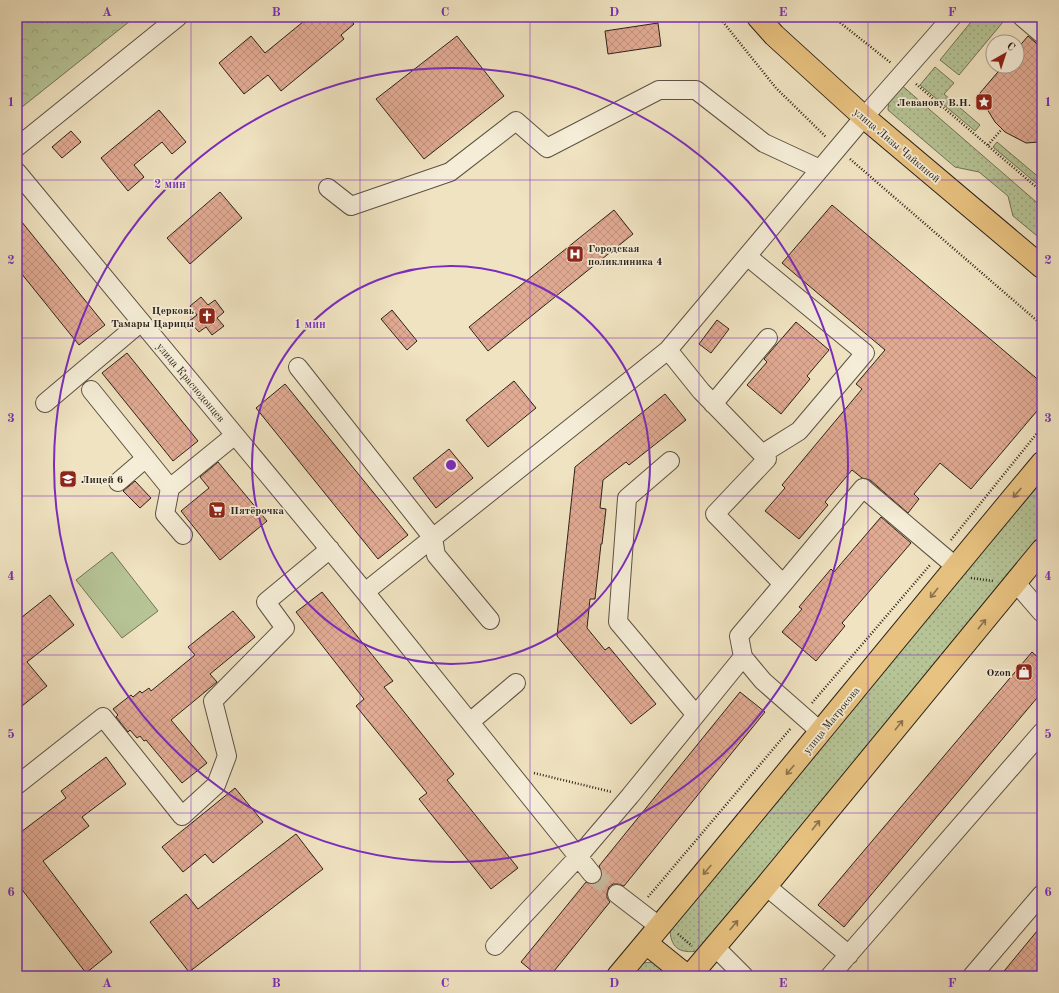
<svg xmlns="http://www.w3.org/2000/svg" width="1059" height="993" viewBox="0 0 1059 993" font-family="'Old Standard TT',serif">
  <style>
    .grass { fill: url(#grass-dots); stroke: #707358 }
    .park { fill: url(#park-crowns); stroke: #707358 }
    .pitch { fill: #b6c496; stroke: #707358 }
    .building { fill: url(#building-cross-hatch); stroke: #2b221a }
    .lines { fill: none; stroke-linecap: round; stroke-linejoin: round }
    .minor-tunnel { stroke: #c9bca0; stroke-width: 18; stroke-dasharray: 18 9; stroke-linecap: butt }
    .minor-casing { stroke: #5c5244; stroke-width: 20 }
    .major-casing { stroke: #2b221a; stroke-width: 24 }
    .path { stroke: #2b221a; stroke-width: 2.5; stroke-dasharray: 1 2; stroke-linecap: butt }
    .minor { stroke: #f5edd7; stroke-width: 18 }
    .major { stroke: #e8c280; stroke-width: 22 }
    .oneway { stroke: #8a724d }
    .grid { fill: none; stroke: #7b2cbf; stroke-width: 1; stroke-opacity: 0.55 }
    .ring { fill: none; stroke: #7b2cbf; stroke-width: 2 }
    .labels { text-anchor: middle; stroke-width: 3.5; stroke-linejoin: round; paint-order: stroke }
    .poi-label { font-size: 11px; font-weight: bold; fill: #2b221a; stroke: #f5edd7; text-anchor: end }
    .street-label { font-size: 11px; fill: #2b221a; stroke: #f5edd7 }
    .centre { fill: #7b2cbf; stroke: #f5edd7; stroke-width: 2 }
    .ring-label { font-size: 12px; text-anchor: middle; font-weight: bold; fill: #7b2cbf; stroke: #f5edd7; stroke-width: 3.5; stroke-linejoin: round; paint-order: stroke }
    .neatline { fill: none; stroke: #7b2cbf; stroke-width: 1.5 }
    .grid-label { font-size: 13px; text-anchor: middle; font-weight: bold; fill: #7b2cbf }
  </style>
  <defs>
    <pattern id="grass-dots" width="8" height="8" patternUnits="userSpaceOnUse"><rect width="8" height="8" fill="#b6c496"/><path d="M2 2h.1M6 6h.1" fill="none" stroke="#9da881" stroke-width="1.8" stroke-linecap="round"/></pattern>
    <pattern id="park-crowns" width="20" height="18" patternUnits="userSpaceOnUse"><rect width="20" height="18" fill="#b6c496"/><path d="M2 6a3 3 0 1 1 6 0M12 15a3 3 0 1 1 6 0" fill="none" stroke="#9da881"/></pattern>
    <pattern id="building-cross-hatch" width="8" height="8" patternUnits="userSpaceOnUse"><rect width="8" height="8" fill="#e1aa93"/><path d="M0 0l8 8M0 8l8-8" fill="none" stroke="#c1927e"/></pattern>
  </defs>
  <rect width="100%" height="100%" fill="#f0e3c1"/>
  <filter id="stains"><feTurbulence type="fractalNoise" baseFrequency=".005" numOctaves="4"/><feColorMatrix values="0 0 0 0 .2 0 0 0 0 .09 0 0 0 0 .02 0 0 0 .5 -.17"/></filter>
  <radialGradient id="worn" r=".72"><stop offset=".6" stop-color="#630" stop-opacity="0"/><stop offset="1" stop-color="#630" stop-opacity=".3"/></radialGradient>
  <!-- grass -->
  <path class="grass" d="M975,17H997L1003,22L959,75L940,60Z
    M935,67L954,83L944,94L980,125L975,131L920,85Z
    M899,83L1042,207V240L1013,216L1008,196L979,172L955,167L888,110L889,96Z
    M997,142L1042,180V188L993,147Z
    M1042,480V533L698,951C679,954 670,947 670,928Z
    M654,962L670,976H632L643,963Z"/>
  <!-- park -->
  <path class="park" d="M17,17H135L17,111Z"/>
  <!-- pitch -->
  <path class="pitch" d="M112,552L158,611L122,638L76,580Z"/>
  <!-- building -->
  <path class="building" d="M309,17H348L354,24L341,35L344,39L281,91L268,75L244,94L219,63L251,36L265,53Z
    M658,23L661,46L608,54L605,31Z
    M457,36L504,96L424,159L376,99Z
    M1028,36L1042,48V138L1039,142L1026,143L1005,132L995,122L987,109L980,93L1003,66H1017V49Z
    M159,110L186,142L172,154L162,142L134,165L144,177L128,191L101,158Z
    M71,131L81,142L62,158L52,147Z
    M220,192L242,218L190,264L167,238Z
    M832,205L1042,383V405L971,489L940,463L914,494L919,499L908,513L870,480L862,478L852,470L825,502L828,505L799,539L765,511L785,488L782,485L862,389L856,384L885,350L782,263Z
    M614,210L633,234L488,351L469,327Z
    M17,216L105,325L79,345L17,268Z
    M201,297L208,305L215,300L224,312L217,318L224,326L212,335L206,327L199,332L189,321L197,315L190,306Z
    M392,310L417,341L407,350L381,319Z
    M717,320L729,329L711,353L699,344Z
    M796,322L829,350L807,376L810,379L781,414L747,385L767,362L764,359Z
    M127,353L198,441L173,461L102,373Z
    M514,381L536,408L488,447L466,420Z
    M285,384L408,535L378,559L256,408Z
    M665,394L686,420L629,465L626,462L603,480L600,508L606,509L602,544H601L595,599H590L587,628L605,650L609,647L656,704L631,724L557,636L575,467Z
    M449,449L473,478L436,508L413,478Z
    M218,462L267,521L220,560L181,511L209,488L200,477Z
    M135,481L151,498L140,508L123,491Z
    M881,517L911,543L842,623L845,626L816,661L782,632L802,609L799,607L831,569L834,572Z
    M322,592L393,681L384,687L454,774L447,780L518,868L491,889L419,799L427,793L356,706L364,699L296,612Z
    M50,595L74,625L27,662L47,686L17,710V621Z
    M233,611L255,637L210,674L217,682L171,720L207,763L182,783L146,740L144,741L140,736L137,738L130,730L128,732L116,717L118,715L113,709L131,695L133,697L140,691L142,693L149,688L151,691L195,655L188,647Z
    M1032,652L1042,661V692L844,927L818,905Z
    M740,692L765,712L624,886L618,884H613L609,887L607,893V898L610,902L550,976H538L521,962L586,882L593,884L599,882L602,878V873L599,866Z
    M106,757L126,784L82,817L89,826L43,861L112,952L86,973L17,883V835L66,798L61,791Z
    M235,788L263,822L213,863L205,854L183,872L162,847Z
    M296,834L323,869L189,972L150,922L186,894L198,909Z
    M1042,925V976H1000Z"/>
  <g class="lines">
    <!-- minor-tunnel -->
    <path class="minor-tunnel" d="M592,874L617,894"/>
    <defs>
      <path id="minor" d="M1022,17L1042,34
        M17,147L178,17
        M17,172L365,592L592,874
        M328,188L351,206L450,172L516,121L547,148L659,90H696L764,143L820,169
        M747,256L865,353L799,431L762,454
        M668,350L701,391L767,459L715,514L783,584L739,636L743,657L763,681L821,732
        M298,367L433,538L436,555L490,620
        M91,390L170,488
        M45,403L141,322
        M713,404L768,338
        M670,461L627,498L618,622L696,715
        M118,482L146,458
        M183,535L165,514L170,488L235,435
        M1016,583L1042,613
        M783,584L863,488L955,566
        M365,592L668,350L864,117L952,17
        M470,722L516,683
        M17,785L103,717L182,816L216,785L227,756L213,701L285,628L266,602L330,549
        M766,886L849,955
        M617,894L660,927
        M495,946L578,857L630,796L743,657
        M715,947L744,976
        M830,976L1042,732
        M972,976L1042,894"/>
      <path id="major" d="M758,17L774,35L864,117L1042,267
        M646,943L687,976
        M618,976C761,806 900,633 1042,463
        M690,976L766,886L1042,550"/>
    </defs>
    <!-- minor casing -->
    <use href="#minor" class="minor-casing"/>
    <!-- major casing -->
    <use href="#major" class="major-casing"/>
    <!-- path -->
    <path class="path" d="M719,17L776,88L826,137
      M833,17L891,63
      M916,84L1042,192
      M988,145L1002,129
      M850,159L1042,325
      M951,540L1042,427
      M971,578L993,581
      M812,703L930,565
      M534,773L612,792
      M648,897L791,728
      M678,934L692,946"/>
    <!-- minor -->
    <use href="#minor" class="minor"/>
    <!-- major -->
    <use href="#major" class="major"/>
  </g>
  <!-- one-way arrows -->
  <defs><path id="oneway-shaft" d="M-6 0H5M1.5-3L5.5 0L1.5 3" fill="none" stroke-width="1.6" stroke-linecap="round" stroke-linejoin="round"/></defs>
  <g class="oneway">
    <use href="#oneway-shaft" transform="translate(1017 493) rotate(130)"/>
    <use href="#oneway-shaft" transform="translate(934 593) rotate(129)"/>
    <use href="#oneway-shaft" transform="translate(982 624) rotate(-51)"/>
    <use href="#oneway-shaft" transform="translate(899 725) rotate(-51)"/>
    <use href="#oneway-shaft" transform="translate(790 770) rotate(130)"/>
    <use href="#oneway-shaft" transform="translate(816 825) rotate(-51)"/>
    <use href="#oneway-shaft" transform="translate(707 870) rotate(130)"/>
    <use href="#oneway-shaft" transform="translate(734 925) rotate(-50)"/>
  </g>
  <!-- grid -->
  <path class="grid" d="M191,17V976M360,17V976M530,17V976M699,17V976M868,17V976M17,180H1042M17,338H1042M17,496H1042M17,655H1042M17,813H1042"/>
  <!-- distance rings -->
  <g class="ring">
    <circle cx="451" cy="465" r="199"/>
    <circle cx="451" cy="465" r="397"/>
  </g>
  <!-- icons -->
  <defs>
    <symbol id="sight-square" viewBox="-11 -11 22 22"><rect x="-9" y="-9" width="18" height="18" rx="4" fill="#8f2418" stroke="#f5edd7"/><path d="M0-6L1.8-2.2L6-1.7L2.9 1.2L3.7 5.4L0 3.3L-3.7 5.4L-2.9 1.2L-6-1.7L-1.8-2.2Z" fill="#fff"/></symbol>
    <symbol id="hospital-square" viewBox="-11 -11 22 22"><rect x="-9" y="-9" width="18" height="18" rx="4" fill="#8f2418" stroke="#f5edd7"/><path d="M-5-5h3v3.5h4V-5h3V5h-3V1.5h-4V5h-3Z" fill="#fff"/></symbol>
    <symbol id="church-square" viewBox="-11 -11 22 22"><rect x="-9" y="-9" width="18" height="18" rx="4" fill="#8f2418" stroke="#f5edd7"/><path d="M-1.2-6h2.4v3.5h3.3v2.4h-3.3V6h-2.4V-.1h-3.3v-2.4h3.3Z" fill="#fff"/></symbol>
    <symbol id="school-square" viewBox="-11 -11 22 22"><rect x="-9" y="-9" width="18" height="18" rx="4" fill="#8f2418" stroke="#f5edd7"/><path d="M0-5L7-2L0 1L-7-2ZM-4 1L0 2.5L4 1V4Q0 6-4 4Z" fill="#fff"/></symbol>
    <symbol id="supermarket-square" viewBox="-11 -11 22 22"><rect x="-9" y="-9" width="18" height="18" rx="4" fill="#8f2418" stroke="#f5edd7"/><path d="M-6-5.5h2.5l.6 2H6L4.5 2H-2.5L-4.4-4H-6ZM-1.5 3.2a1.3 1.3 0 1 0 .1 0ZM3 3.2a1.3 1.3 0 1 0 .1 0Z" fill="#fff"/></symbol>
    <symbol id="shop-square" viewBox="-11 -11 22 22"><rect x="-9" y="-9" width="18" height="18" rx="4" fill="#8f2418" stroke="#f5edd7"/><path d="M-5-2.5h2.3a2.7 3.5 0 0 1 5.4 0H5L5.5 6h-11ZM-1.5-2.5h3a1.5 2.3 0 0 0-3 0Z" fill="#fff"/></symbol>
  </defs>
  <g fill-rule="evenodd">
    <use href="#sight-square" x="974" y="92" width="20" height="20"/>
    <use href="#hospital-square" x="565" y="244" width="20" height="20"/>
    <use href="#church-square" x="197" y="306" width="20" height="20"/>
    <use href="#school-square" x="58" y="469" width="20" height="20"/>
    <use href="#supermarket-square" x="207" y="500" width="20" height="20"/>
    <use href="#shop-square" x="1014" y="662" width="20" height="20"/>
  </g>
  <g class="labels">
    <!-- poi labels -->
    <g class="poi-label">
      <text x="971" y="106">Леванову В.Н.</text>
      <text x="588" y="252" text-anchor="start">Городская<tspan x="588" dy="13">поликлиника 4</tspan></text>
      <text x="194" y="314">Церковь<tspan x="194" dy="13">Тамары Царицы</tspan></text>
      <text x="81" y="483" text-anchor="start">Лицей 6</text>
      <text x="230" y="514" text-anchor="start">Пятёрочка</text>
      <text x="1011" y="676">Ozon</text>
    </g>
    <!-- street labels -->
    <g class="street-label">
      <text transform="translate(897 145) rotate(40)" y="4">улица Лизы Чайкиной</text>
      <text transform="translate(191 382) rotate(50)" y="4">улица Краснодонцев</text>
      <text transform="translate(831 720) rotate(-51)" y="4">улица Матросова</text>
    </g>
  </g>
  <circle cx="451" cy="465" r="6" class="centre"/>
  <g class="ring-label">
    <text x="170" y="188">2 мин</text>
    <text x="310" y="328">1 мин</text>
  </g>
  <!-- margin -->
  <rect width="1059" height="993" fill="none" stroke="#f0e3c1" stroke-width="44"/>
  <!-- north arrow -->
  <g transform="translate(1005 54) rotate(39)"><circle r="19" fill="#f5edd7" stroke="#a49c8b"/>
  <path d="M0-3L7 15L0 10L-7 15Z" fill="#8f2418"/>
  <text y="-6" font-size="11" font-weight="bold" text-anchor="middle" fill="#2b221a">С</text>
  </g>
  <rect x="22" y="22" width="1015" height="949" class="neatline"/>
  <g class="grid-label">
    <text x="107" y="16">A</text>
    <text x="276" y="16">B</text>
    <text x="445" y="16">C</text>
    <text x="614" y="16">D</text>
    <text x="783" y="16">E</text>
    <text x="952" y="16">F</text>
    <text x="11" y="106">1</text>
    <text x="1048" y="106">1</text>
    <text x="11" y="264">2</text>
    <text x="1048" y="264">2</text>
    <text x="11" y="422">3</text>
    <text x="1048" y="422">3</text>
    <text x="11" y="580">4</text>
    <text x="1048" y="580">4</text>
    <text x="11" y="738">5</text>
    <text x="1048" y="738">5</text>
    <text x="11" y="896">6</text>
    <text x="1048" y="896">6</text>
    <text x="107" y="987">A</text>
    <text x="276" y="987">B</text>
    <text x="445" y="987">C</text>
    <text x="614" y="987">D</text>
    <text x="783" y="987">E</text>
    <text x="952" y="987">F</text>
  </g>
  <rect width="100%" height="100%" filter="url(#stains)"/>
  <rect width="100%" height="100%" fill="url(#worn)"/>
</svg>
